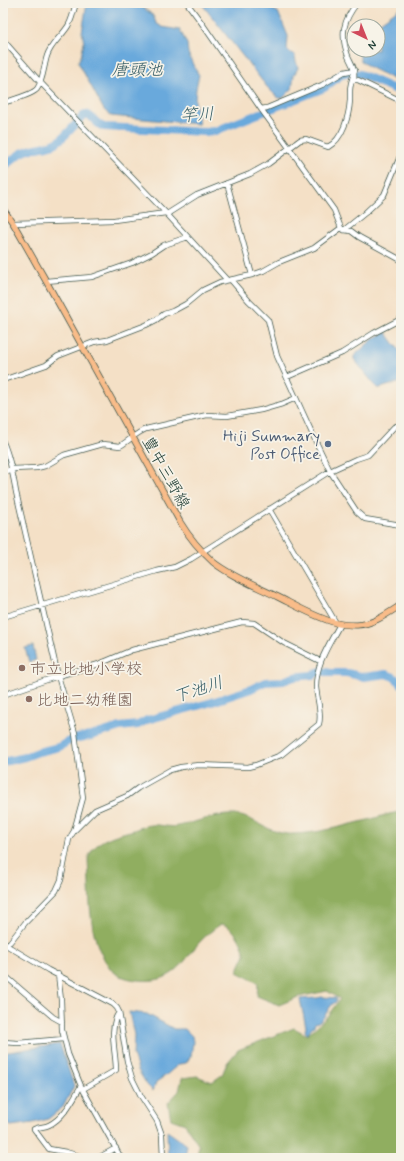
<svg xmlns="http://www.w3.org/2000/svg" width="404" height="1161" viewBox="0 0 404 1161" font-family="Mynerve,'Klee One',sans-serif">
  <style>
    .forest { fill: #90ae61; stroke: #58764a }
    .water { fill: #69a9dc; stroke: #447388 }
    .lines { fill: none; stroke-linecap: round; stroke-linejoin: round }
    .river { stroke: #69a9dc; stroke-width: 8 }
    .minor-casing { stroke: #3f554a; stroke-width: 6 }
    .major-casing { stroke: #3f554a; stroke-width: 7 }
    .minor { stroke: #fff; stroke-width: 4.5 }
    .major { stroke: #f9bc89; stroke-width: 5.5 }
    .service-dot { fill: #5c6f8a; stroke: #f7f3e8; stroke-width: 1.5 }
    .education-dot { fill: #8d6e63; stroke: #f7f3e8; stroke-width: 1.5 }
    .labels { text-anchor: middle; stroke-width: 3.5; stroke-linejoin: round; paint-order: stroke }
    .service-label { font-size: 16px; fill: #4e5e75; stroke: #f7f3e8; text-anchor: end }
    .street-label { font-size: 16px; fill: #1f3d34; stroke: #f7f3e8 }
    .education-label { font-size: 16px; fill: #785e54; stroke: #f7f3e8; text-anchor: start }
    .water-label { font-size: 17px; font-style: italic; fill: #355d66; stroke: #f7f3e8 }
  </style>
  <rect width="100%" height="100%" fill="#f7f3e8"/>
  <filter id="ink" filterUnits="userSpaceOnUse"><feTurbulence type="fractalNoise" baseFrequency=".025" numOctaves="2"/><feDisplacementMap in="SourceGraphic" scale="8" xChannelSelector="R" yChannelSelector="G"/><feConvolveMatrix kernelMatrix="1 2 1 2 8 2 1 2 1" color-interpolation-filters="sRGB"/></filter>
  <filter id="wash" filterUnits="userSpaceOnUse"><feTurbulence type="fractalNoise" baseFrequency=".012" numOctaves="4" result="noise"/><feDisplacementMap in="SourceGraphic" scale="16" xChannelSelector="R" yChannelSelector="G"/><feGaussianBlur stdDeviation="0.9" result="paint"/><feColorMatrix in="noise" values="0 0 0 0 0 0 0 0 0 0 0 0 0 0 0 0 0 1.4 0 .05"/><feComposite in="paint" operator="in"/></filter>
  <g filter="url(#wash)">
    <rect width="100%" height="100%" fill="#f4e0c6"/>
    <!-- forest -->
    <path class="forest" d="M401,812V1158H196L199,1146L185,1124L171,1119L168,1103L179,1091L182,1078L197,1076L212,1082L222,1075L227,1063L238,1050L294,1028L307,1035L326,1018L340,999L327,991L298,997L279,1005L257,996L258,983L237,972L245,954C242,943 234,926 221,924C212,930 205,936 198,944C189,954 182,968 169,975C159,981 148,981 137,980C128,979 121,977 114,972C111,970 110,968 108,965C87,937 90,893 88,859C94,839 116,835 134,830C139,828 146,825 151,825C160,824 169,828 178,826C197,822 215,814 235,815C256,817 270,836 295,834C321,833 346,825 372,819C381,816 391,813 401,812Z"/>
    <!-- water -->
    <path class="water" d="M87,3H136L153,15L156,23L162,27L180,30L187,44L188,53L194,67L199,75C194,95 194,102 199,123L198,124L111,116L104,110L78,62L81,56L84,43L82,32Z
      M201,3H272L273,10L278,12L288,36L287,49L289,52L294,54L298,68L294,75L292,89L283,98H278L267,87Z
      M401,7V83L369,67L361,61L358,50H378V26H357L360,20L379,23Z
      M386,332L401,353V382L380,388H377L354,359V356L372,340Z
      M33,646L36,660L29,662L25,648Z
      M322,997L336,998V1002C334,1003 332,1004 331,1006C326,1012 324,1021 315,1023L314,1026L311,1028L308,1034L306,1033L305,1031L306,1027L300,999L317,998Z
      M129,1012L147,1014L174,1029H185L192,1036L193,1042L191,1056L186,1063L179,1064L165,1076L156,1082L153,1091L147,1085L138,1070L133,1055L134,1035Z
      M60,1044L74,1086L63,1107L48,1119L33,1123L11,1126L3,1121V1053L27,1049Z
      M167,1131L187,1145L186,1150V1158H168Z"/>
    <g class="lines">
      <!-- river -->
      <path class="river" d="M3,168C11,161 18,153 29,150C38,147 47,147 56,143C67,136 76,123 85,114C93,115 96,125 104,127L205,132L215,131L324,88L341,75L349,73L360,74L401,92
        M3,762L25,757L38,752L59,747L69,741L78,738L91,736L120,727L138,725L147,720L212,702L251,689L265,682L283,681L294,677L312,675L321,671L330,673H347L364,677L386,674L394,677L401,684"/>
    </g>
  </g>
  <g filter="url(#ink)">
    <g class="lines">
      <defs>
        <path id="minor" d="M187,3L201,22L261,109L334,210L341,228L344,230L351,231L359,237L401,260
          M357,3C343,21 340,34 348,56C353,67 355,67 354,80H358L401,101
          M3,40L40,82L166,213L227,280
          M3,103C11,100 32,95 37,89C43,81 44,65 47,56C51,44 59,39 66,29C72,22 73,12 76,3
          M261,109L267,108L322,85L344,72L355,70
          M227,183L252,275
          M167,214L197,195L250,174L268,164L300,140L306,139L328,147C343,139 349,116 350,100C350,97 350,94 350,91C350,84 353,76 355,70
          M13,223L114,220L166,213
          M344,230L365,213L384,195L401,154
          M231,280L249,301L268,320L277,356L317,444L330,471L357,512L365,519L401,525
          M46,281L92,277L132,263L152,253L164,245L188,237
          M287,377L342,353L374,333L401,319
          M3,380L46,365L58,356L94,342L107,340L146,325L156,320L164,314L173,311L186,304L203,290L220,282L252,275L263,271L279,262L314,248L341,228
          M3,442C10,458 13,474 16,492L58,676L99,664L132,650L242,622L254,623L284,643L320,661
          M3,472L12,469L37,468L45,466L64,455L103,444L112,445L120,446C129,441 136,433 146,429L207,415L227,416L261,410L282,404L296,398
          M269,509L336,623
          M3,617L157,571L175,567L191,559L330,471L356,459L368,455L394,427L401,424
          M3,695L58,676L75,733L83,798L74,831L69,839L61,880L56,891L25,923L10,942L3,947
          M74,831L95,810L127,796L138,788L170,770L181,767L199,765L248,767L256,765L281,755L319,724C322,713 317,699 316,687C316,663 329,645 340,624
          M3,941L6,945L48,970L113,1004L117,1008L119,1012L127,1061L132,1078L141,1096L157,1121L162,1135L163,1158
          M3,974L53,1017L62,1022
          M58,974L61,1000L62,1030L68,1054L81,1086L121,1158
          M3,1042L18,1043L64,1039
          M81,1086C73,1099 64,1118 49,1125C45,1127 39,1127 34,1129L49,1149L66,1152L86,1158
          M83,1089L116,1070C116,1052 108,1028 119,1012
          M98,1158L116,1148"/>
        <path id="major" d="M3,209L13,223L46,281L180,522C189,537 200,550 213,562C232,577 256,586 278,597C296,606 315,617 336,623C343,625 350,625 357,625C374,624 387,614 401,605"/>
      </defs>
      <!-- minor casing -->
      <use href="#minor" class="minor-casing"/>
      <!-- major casing -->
      <use href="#major" class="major-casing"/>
      <!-- minor -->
      <use href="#minor" class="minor"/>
      <!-- major -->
      <use href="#major" class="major"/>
    </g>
  </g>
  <!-- markers -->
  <circle class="service-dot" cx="328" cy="444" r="4"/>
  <g class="education-dot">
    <circle cx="22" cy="668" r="4"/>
    <circle cx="29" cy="699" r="4"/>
  </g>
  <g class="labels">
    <!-- service labels -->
    <g class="service-label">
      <text x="320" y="441">Hiji Summary<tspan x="320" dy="18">Post Office</tspan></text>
    </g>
    <!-- street labels -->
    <g class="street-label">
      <text transform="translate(167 472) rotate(61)" y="6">豊中三野線</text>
    </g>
    <!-- education labels -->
    <g class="education-label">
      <text x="30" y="674">市立比地小学校</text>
      <text x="37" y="705">比地二幼稚園</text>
    </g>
    <!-- water labels -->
    <g class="water-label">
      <text x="137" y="75">唐頭池</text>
      <text transform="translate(197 114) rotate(-4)" y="6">竿川</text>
      <text transform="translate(198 689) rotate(-18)" y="6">下池川</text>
    </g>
  </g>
  <!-- margin -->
  <rect width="404" height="1161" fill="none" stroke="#f7f3e8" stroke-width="16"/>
  <!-- north arrow -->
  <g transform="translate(366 38) rotate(137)"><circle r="19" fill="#f7f3e8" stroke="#a1aaa0"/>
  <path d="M0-3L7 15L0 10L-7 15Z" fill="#d1495b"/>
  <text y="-6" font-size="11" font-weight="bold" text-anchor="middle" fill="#1f3d34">N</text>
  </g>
</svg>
